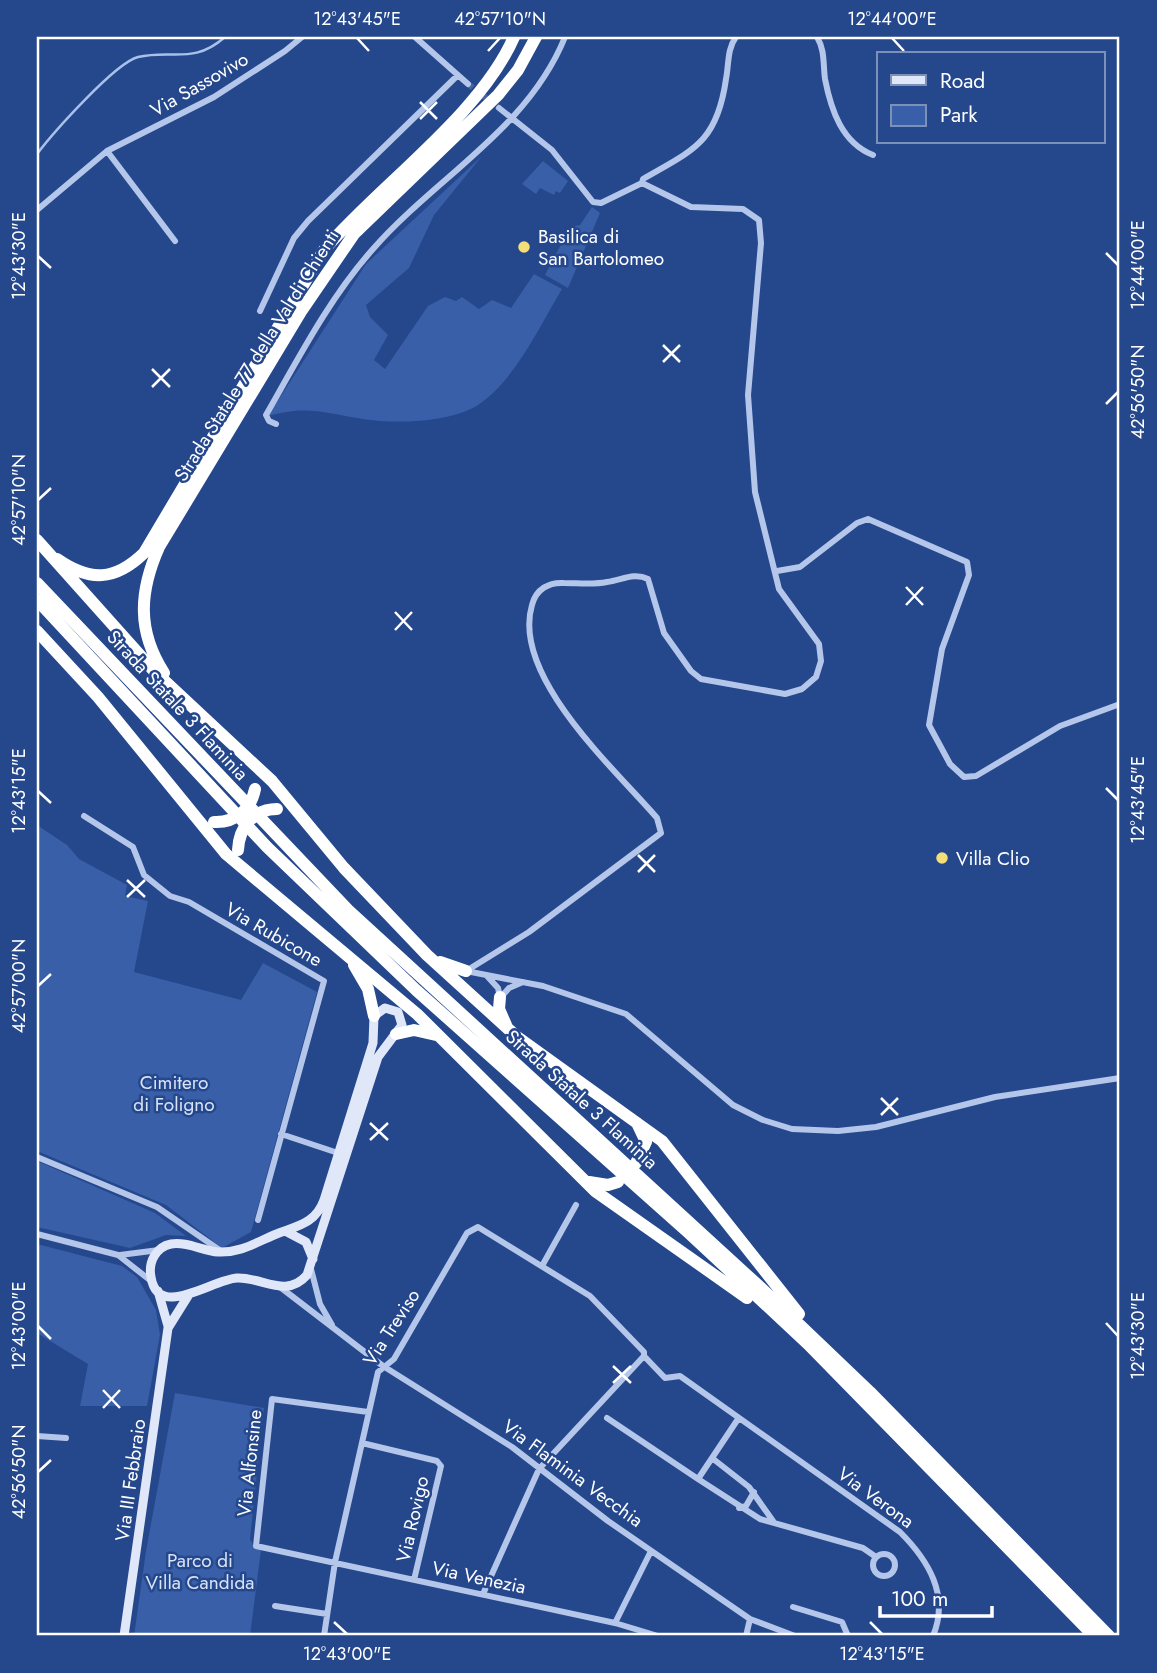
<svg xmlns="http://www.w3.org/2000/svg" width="1157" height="1673" viewBox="0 0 1157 1673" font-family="Jost,sans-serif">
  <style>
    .green { fill: #395fa9 }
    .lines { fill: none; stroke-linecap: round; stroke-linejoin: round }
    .stream { stroke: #a8c0eb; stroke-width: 2.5 }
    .street-tunnel { stroke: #46639d; stroke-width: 6; stroke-dasharray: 6 3; stroke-linecap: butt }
    .street { stroke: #b4c6ea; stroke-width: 6 }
    .secondary { stroke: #dfe7f9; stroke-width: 9 }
    .highway { stroke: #fff; stroke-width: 12 }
    .highway-bridge { stroke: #fff; stroke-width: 12 }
    .ticks { fill: none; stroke: #fff; stroke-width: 2.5 }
    .poi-dot { fill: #f4de78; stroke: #25478c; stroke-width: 2.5 }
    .labels { text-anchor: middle; stroke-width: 5; stroke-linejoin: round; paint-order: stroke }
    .street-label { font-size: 19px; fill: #fff; stroke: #25478c }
    .poi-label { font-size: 19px; fill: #fff; stroke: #25478c; text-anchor: start }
    .park-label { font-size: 19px; fill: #d8e3f8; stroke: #25478c }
    .neatline { fill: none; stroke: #fff; stroke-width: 2.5 }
    .ticks-label { font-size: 18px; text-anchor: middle; fill: #fff }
  </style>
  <rect width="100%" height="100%" fill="#25478c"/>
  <!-- green -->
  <path class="green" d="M482,156L434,215L409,268L366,305L370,317L388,335L374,360L385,369L428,306L445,297L456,301L462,297L479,309L492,300L511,308L534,274L562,289C540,325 515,381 478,405C450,423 394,424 363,419C323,413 309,405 268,416L366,264Z
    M543,161L568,181L560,193L556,191L554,195L540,188L536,194L522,184Z
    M592,207L600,213L568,288L545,275L570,227L580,225Z
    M37,825L67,845L79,859L127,885L125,896L148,901L134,972L241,1000L263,963L317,992L251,1232L222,1248L166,1205L37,1151Z
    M37,1161L155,1213L186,1236L166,1235L130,1248L37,1227Z
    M37,1244L122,1266L137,1277L156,1310L160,1335L147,1406H80L88,1364L37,1333Z
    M175,1393L264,1408L250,1539L254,1547L261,1550L250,1636H134L146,1551Z"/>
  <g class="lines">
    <!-- stream -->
    <path class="stream" d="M37,154C53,133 115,63 138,57C173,49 193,65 225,37"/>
    <!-- street-tunnel -->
    <path class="street-tunnel" d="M468,84L499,108"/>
    <!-- street -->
    <path class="street" d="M415,37L468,84
      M817,37C825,50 823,64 825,79C831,110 842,143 873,155
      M107,151L175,241
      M642,183L643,179C693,150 717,143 726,79C729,64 727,49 736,37
      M37,210L107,151L214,97L285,51L302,37
      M260,311L294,238L308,221L458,75
      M276,424L269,421L266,415C298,359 330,297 373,249C436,177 528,129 565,37
      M777,571L800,567L857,523L868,519L967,562L969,575L942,649L929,725L950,764L964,777L976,776L1060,726L1120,704
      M84,816L133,847L144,875L170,896L189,902L324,981L258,1220
      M466,971L529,932L661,833L657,818C615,769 511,676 532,605C536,589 549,582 564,583C578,583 593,585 607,582C622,580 634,572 648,579L664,633L691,671L701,679L785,694L802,689L816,677L821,661L819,644L779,589L755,492L748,395L761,243L759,220L743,209L691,207L642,183L601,203L593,202L552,150L499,108
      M466,971L543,986L626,1014L733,1105L763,1120L792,1129L838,1131L876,1127L995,1097L1120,1078
      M487,976L498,988L500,997
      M501,997L509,988L523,982
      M281,1134L338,1153
      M37,1157L157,1207L221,1251
      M37,1234L118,1255L151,1281
      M120,1255L159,1250
      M542,1266L576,1205
      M311,1269L320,1304L332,1325
      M280,1287L383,1366L512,1447L608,1521L750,1619L795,1636
      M644,1356L665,1378L680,1376L900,1532C928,1560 950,1595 933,1636
      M368,1412L272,1399L256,1546L615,1623L658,1636
      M607,1418L698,1479L738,1419
      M37,1436L66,1438
      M362,1443L437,1461L441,1466L414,1580
      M712,1458L749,1487L773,1521
      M698,1479L760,1519L863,1548L876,1557
      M739,1508L746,1506L754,1492
      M873 1565a11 11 0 1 1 22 0a11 11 0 1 1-22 0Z
      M275,1606L327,1614
      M793,1607L842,1622L848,1636
      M615,1623L651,1551
      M324,1636L335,1562L378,1372L394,1359L467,1233L478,1227L590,1296L644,1352V1356L539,1469L483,1594
      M746,1636L750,1619"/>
    <!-- secondary -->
    <path class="secondary" d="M385,1008L398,1012L402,1025L378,1057L307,1275C286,1299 263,1277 237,1278C213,1279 158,1321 151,1277C148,1262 156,1247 171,1244C186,1241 203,1251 218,1252C240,1253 255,1243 274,1235C295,1226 315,1225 324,1200L373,1043L374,1016Z
      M287,1232L306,1242L313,1259
      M158,1291L168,1326
      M124,1636L168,1328L188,1296"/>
    <!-- highway -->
    <path class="highway" d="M37,540L155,672L272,781L344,868L427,955L516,1036L662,1141L799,1314
      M57,559C90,582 115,581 144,553L324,250C381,184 480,115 514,37
      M37,583L348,910L761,1288L870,1392L1109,1636
      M37,600L267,847L416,990L690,1234L808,1344L1094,1636
      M37,631L98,697L226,854L417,1014L595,1191L747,1298
      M164,673C137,631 139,592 159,547L302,310L354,234L498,95L518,70L536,37
      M440,962L466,971
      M354,965L368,989L374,1016
      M500,997L499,1009L506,1025
      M396,1034L414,1030L436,1035
      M636,1163L646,1142L637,1123
      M589,1182L608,1185L618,1182"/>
    <!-- highway-bridge -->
    <path class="highway-bridge" d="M214,822C236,823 251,809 255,789
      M238,850C239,827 254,809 277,809"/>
  </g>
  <!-- ticks -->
  <path class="ticks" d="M357,38L369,51M892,38L904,51M488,51L500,38M420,102L437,119M420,119L437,102M1106,253L1118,265M38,256L51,268M663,345L680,362M663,362L680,345M152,369L170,387M152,387L170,369M1106,404L1118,392M38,500L51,488M906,587L923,605M906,605L923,587M395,612L412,630M395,630L412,612M1106,788L1118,800M38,791L51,803M638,855L655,872M638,872L655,855M127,880L145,897M127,897L145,880M38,986L51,974M881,1098L898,1115M881,1115L898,1098M370,1123L388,1140M370,1140L388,1123M1106,1323L1118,1336M38,1326L51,1339M613,1366L631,1383M613,1383L631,1366M103,1390L120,1408M103,1408L120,1390M38,1472L51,1460M334,1622L347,1634M870,1622L882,1634"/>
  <!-- markers -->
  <g class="poi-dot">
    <circle cx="524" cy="247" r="7"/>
    <circle cx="942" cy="858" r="7"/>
  </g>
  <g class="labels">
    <!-- street labels -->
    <g class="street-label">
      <text transform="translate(199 84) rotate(-30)" y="7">Via Sassovivo</text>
      <text transform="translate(256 355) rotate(-58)" y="7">Strada Statale 77 della Val di Chienti</text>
      <text transform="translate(178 705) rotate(47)" y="7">Strada Statale 3 Flaminia</text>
      <text transform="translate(274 934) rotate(30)" y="7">Via Rubicone</text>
      <text transform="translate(582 1099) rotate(42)" y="7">Strada Statale 3 Flaminia</text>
      <text transform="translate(391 1327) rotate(-57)" y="7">Via Treviso</text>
      <text transform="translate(249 1463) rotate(-84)" y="7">Via Alfonsine</text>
      <text transform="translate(573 1473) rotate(36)" y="7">Via Flaminia Vecchia</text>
      <text transform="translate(130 1480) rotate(-82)" y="7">Via III Febbraio</text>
      <text transform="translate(876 1497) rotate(36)" y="7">Via Verona</text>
      <text transform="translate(412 1519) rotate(-77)" y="7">Via Rovigo</text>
      <text transform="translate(479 1577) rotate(12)" y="7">Via Venezia</text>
    </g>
    <!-- poi labels -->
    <g class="poi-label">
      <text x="538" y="243">Basilica di<tspan x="538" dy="22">San Bartolomeo</tspan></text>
      <text x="956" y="865">Villa Clio</text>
    </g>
    <!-- park labels -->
    <g class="park-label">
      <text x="174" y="1089">Cimitero<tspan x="174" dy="22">di Foligno</tspan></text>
      <text x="200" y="1567">Parco di<tspan x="200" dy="22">Villa Candida</tspan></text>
    </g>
  </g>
  <!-- border -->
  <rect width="1157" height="1673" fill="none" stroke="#25478c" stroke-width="77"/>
  <!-- legend -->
  <rect x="877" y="52" width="228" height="91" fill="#25478c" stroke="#7c91ba" stroke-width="2"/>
  <rect x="891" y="75" width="35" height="10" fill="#dfe7f9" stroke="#7c91ba" stroke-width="2"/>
  <text x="940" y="88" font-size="21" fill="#ffffff">Road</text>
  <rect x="891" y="105" width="35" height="21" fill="#395fa9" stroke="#7c91ba" stroke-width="2"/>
  <text x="940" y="122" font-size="21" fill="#ffffff">Park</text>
  <!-- scale -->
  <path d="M880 1606v10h112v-10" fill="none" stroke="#ffffff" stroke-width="3.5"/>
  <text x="891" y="1606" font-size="21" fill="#ffffff" stroke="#25478c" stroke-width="5" paint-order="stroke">100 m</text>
  <rect x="38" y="38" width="1080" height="1596" class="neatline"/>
  <g class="ticks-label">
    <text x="357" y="25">12°43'45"E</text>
    <text x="500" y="25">42°57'10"N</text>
    <text x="892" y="25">12°44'00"E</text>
    <text transform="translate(19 256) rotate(-90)" y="6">12°43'30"E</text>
    <text transform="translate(1138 265) rotate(-90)" y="6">12°44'00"E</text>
    <text transform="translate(1138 392) rotate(-90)" y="6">42°56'50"N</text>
    <text transform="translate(19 500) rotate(-90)" y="6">42°57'10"N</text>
    <text transform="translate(19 791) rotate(-90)" y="6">12°43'15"E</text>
    <text transform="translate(1138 800) rotate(-90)" y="6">12°43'45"E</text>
    <text transform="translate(19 986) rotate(-90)" y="6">42°57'00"N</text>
    <text transform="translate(19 1326) rotate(-90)" y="6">12°43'00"E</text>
    <text transform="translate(1138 1336) rotate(-90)" y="6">12°43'30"E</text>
    <text transform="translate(19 1472) rotate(-90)" y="6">42°56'50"N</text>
    <text x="347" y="1660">12°43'00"E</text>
    <text x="882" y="1660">12°43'15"E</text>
  </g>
</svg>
